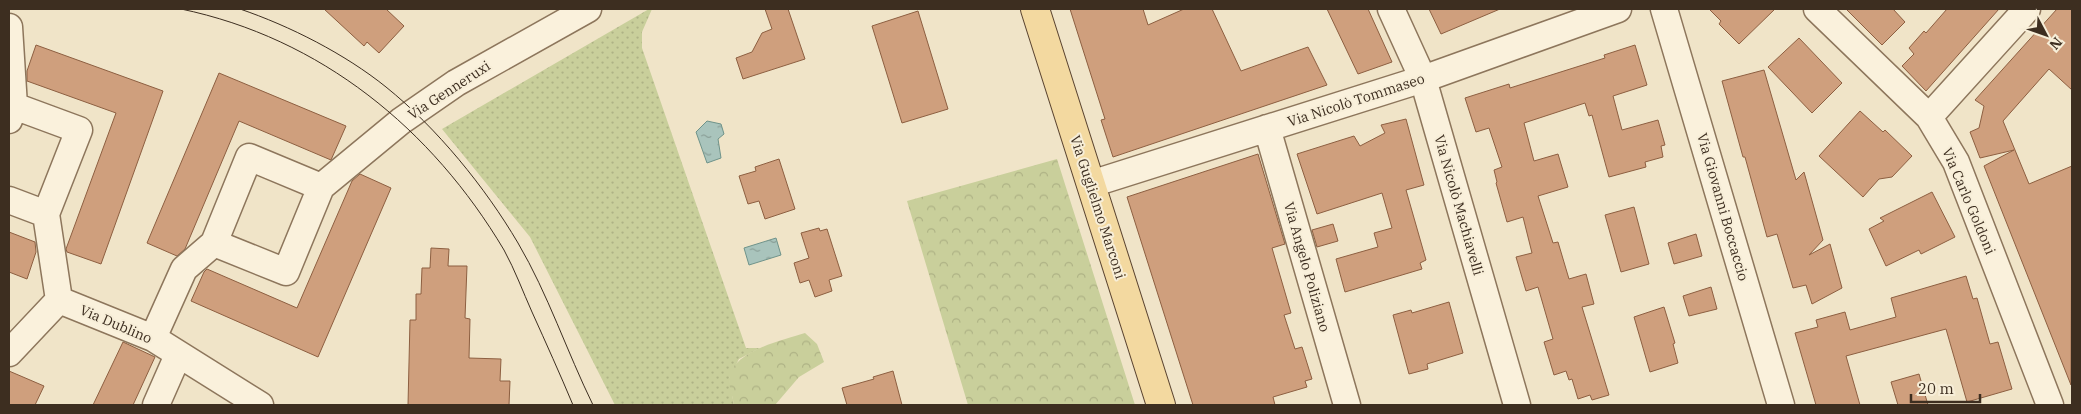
<svg xmlns="http://www.w3.org/2000/svg" width="2081" height="414" viewBox="0 0 2081 414" font-family="'IBM Plex Serif',serif">
  <style>
    .grass { fill: url(#grass-dots) }
    .forest { fill: url(#forest-crowns) }
    .water { fill: url(#water-ripples); stroke: #6f938a }
    .building { fill: #cf9f7d; stroke: #8d5f41 }
    .lines { fill: none; stroke-linecap: round; stroke-linejoin: round }
    .minor-casing { stroke: #8d765c; stroke-width: 29 }
    .major-casing { stroke: #5b4430; stroke-width: 30 }
    .minor { stroke: #faf1dc; stroke-width: 26 }
    .major { stroke: #f3d9a0; stroke-width: 28 }
    .tram { stroke: #3d2e20; stroke-width: 1 }
    .labels { text-anchor: middle; stroke-width: 4; stroke-linejoin: round; paint-order: stroke }
    .street-label { font-size: 14px; fill: #3d2e20; stroke: #f7eed8 }
  </style>
  <defs>
    <pattern id="grass-dots" width="8" height="8" patternUnits="userSpaceOnUse" patternTransform="scale(1.25)"><rect width="8" height="8" fill="#c9cf9b"/><path d="M2 2h.1M6 6h.1" fill="none" stroke="#aeb285" stroke-width="1.8" stroke-linecap="round"/></pattern>
    <pattern id="forest-crowns" width="20" height="18" patternUnits="userSpaceOnUse" patternTransform="scale(1.25)"><rect width="20" height="18" fill="#c9cf9b"/><path d="M2 6a3 3 0 1 1 6 0M12 15a3 3 0 1 1 6 0" fill="none" stroke="#aeb285"/></pattern>
    <pattern id="water-ripples" width="26" height="14" patternUnits="userSpaceOnUse" patternTransform="scale(1.25)"><rect width="26" height="14" fill="#a9c4bc"/><path d="M2 4q2-2 4 0t4 0M15 11q2-2 4 0t4 0" fill="none" stroke="#8ba098"/></pattern>
  </defs>
  <rect width="100%" height="100%" fill="#f0e4c8"/>
  <!-- grass -->
  <path class="grass" d="M649,9H652L642,32V48L746,348H760L739,359L729,378L734,405H615L530,237L442,129Z"/>
  <!-- forest -->
  <path class="forest" d="M1057,159L1135,405H968L907,201Z
    M805,333L817,344L824,362L799,377L775,405H734C733,397 729,387 729,379C732,351 783,340 805,333Z"/>
  <!-- water -->
  <path class="water" d="M707,121L721,124L724,134L718,139L721,158L707,163L696,132Z
    M776,238L781,255L749,265L744,248Z"/>
  <!-- building -->
  <path class="building" d="M324,9H386L404,26L379,53L367,42L364,46Z
    M765,9H788L805,59L743,79L736,58L752,52L762,33L772,29Z
    M1070,9H1143L1148,25L1184,9H1212L1241,71L1308,47L1327,85L1113,157L1101,120L1105,119Z
    M1327,9H1368L1392,62L1358,74Z
    M1429,9H1500L1441,34Z
    M1709,9H1775L1739,44L1719,24L1721,21Z
    M1846,9H1893L1905,22L1882,45Z
    M1947,9H1999L1926,91L1902,66L1914,54L1909,48L1924,31L1926,33Z
    M2057,9H2072V90L2049,69L2003,121L2029,184L2072,166L2071,385L1984,166L2014,150L1980,158L1970,132L1979,128L1984,106L1975,100Z
    M918,11L948,109L902,123L872,26Z
    M1799,38L1842,83L1812,113L1768,67Z
    M36,45L163,91L101,264L67,252L66,249L116,113L27,81V71Z
    M1635,45L1647,85L1613,96L1622,130L1658,120L1665,145L1661,146L1663,157L1645,162L1646,167L1609,177L1592,115L1589,116L1585,103L1524,123L1534,161L1558,154L1568,187L1538,196L1553,243L1558,242L1569,279L1586,274L1594,304L1582,307L1609,395L1592,400L1590,395L1578,399L1572,379L1569,380L1566,371L1554,375L1544,342L1553,339L1538,287L1526,291L1516,257L1532,253L1523,217L1507,222L1496,183L1497,182L1494,170L1502,167L1489,128L1476,132L1465,98L1509,84L1510,88L1605,58L1604,55Z
    M1764,70L1796,180L1804,172L1823,240L1809,255L1830,244L1842,288L1812,304L1806,285L1793,288L1777,234L1767,237L1745,157H1743L1722,81Z
    M219,73L346,126L331,160L239,121L185,249L177,256L147,243Z
    M1860,111L1883,132L1885,130L1912,156L1892,177L1879,179L1863,197L1819,156Z
    M1406,119L1424,185L1406,190L1426,260L1420,263L1422,269L1345,292L1336,259L1378,247L1374,233L1392,228L1382,193L1317,214L1297,154L1354,136L1360,146L1385,133L1381,125Z
    M1258,154L1285,244L1272,248L1291,313L1284,315L1295,349L1302,347L1312,379L1305,381L1307,387L1273,397L1275,405H1193L1127,197Z
    M779,159L795,209L765,219L759,201L748,204L739,176L756,171L755,167Z
    M360,174L391,188L318,357L191,301L204,272L207,269L297,308L352,181Z
    M1932,192L1955,237L1921,254L1919,250L1886,266L1869,229L1884,221L1880,218Z
    M1634,207L1649,264L1621,272L1605,215Z
    M1333,224L1338,241L1317,247L1312,230Z
    M819,228L820,231L827,229L842,276L829,280L832,291L815,297L809,280L800,283L794,263L809,258L801,233Z
    M9,232L35,242L36,252L27,279L9,272Z
    M1696,234L1702,256L1674,264L1668,243Z
    M431,248L449,249L448,266H467L465,318L470,319L469,358L501,359L500,381H510L509,405H408L410,320H416V294H421L422,268H430Z
    M1966,276L1973,299L1977,298L1990,344L1998,342L2012,389L1967,402L1946,329L1846,356L1860,405H1816L1795,333L1818,327L1816,320L1845,312L1850,330L1896,317L1891,298Z
    M1711,287L1717,309L1689,316L1683,296Z
    M1449,302L1463,353L1427,364L1428,369L1409,374L1393,315L1411,310L1412,313Z
    M1664,307L1675,343L1673,344L1678,363L1650,372L1634,317Z
    M123,342L155,357L133,405H93Z
    M9,371L44,386L35,405H9Z
    M893,371L902,405H847L842,388L874,379L873,377Z
    M1919,374L1928,405H1898L1891,382Z"/>
  <g class="lines">
    <defs>
      <path id="minor" d="M1391,9L1423,79L1517,405
        M1664,9L1781,405
        M1817,9L1929,117L1956,162L2050,405
        M9,27L14,106
        M1929,117L2027,9
        M9,120L14,106L79,130L46,214L59,300
        M1267,128L1347,405
        M1091,184L1423,79L1618,9
        M321,187L401,121L456,83L588,9
        M9,200L46,214
        M153,338L184,269L214,243L249,157L321,187L286,272L214,243
        M9,353L59,300L153,338L260,405
        M156,405L178,355"/>
      <path id="major" d="M1035,9L1161,405"/>
    </defs>
    <!-- minor casing -->
    <use href="#minor" class="minor-casing"/>
    <!-- major casing -->
    <use href="#major" class="major-casing"/>
    <!-- minor -->
    <use href="#minor" class="minor"/>
    <!-- major -->
    <use href="#major" class="major"/>
    <!-- tram -->
    <path class="tram" d="M181,9C321,38 432,129 504,250C515,270 523,292 532,312C546,343 560,374 573,405
      M240,9C290,26 345,54 386,87C437,128 485,187 518,243C548,294 567,352 593,405"/>
  </g>
  <g class="labels">
    <!-- street labels -->
    <g class="street-label">
      <text transform="translate(449 90) rotate(-33)" y="5">Via Genneruxi</text>
      <text transform="translate(1356 100) rotate(-18)" y="5">Via Nicolò Tommaseo</text>
      <text transform="translate(1969 201) rotate(67)" y="5">Via Carlo Goldoni</text>
      <text transform="translate(1459 205) rotate(74)" y="5">Via Nicolò Machiavelli</text>
      <text transform="translate(1098 207) rotate(72)" y="5">Via Guglielmo Marconi</text>
      <text transform="translate(1723 207) rotate(74)" y="5">Via Giovanni Boccaccio</text>
      <text transform="translate(1307 267) rotate(74)" y="5">Via Angelo Poliziano</text>
      <text transform="translate(116 324) rotate(23)" y="5">Via Dublino</text>
    </g>
  </g>
  <!-- border -->
  <rect width="2081" height="414" fill="none" stroke="#3d2e20" stroke-width="20"/>
  <!-- north arrow -->
  <g transform="translate(2046 35) rotate(131)" stroke="#f7eed8" stroke-width="4" paint-order="stroke">
  <path d="M0-4L9 19L0 12L-9 19Z" fill="#3d2e20"/>
  <text y="-8" font-size="14" font-weight="bold" text-anchor="middle" fill="#3d2e20">N</text>
  </g>
  <!-- scale -->
  <path d="M1911 394v8h69v-8" fill="none" stroke="#3d2e20" stroke-width="2.5"/>
  <text x="1918" y="394" font-size="15" fill="#3d2e20" stroke="#f7eed8" stroke-width="4" paint-order="stroke">20 m</text>
</svg>
